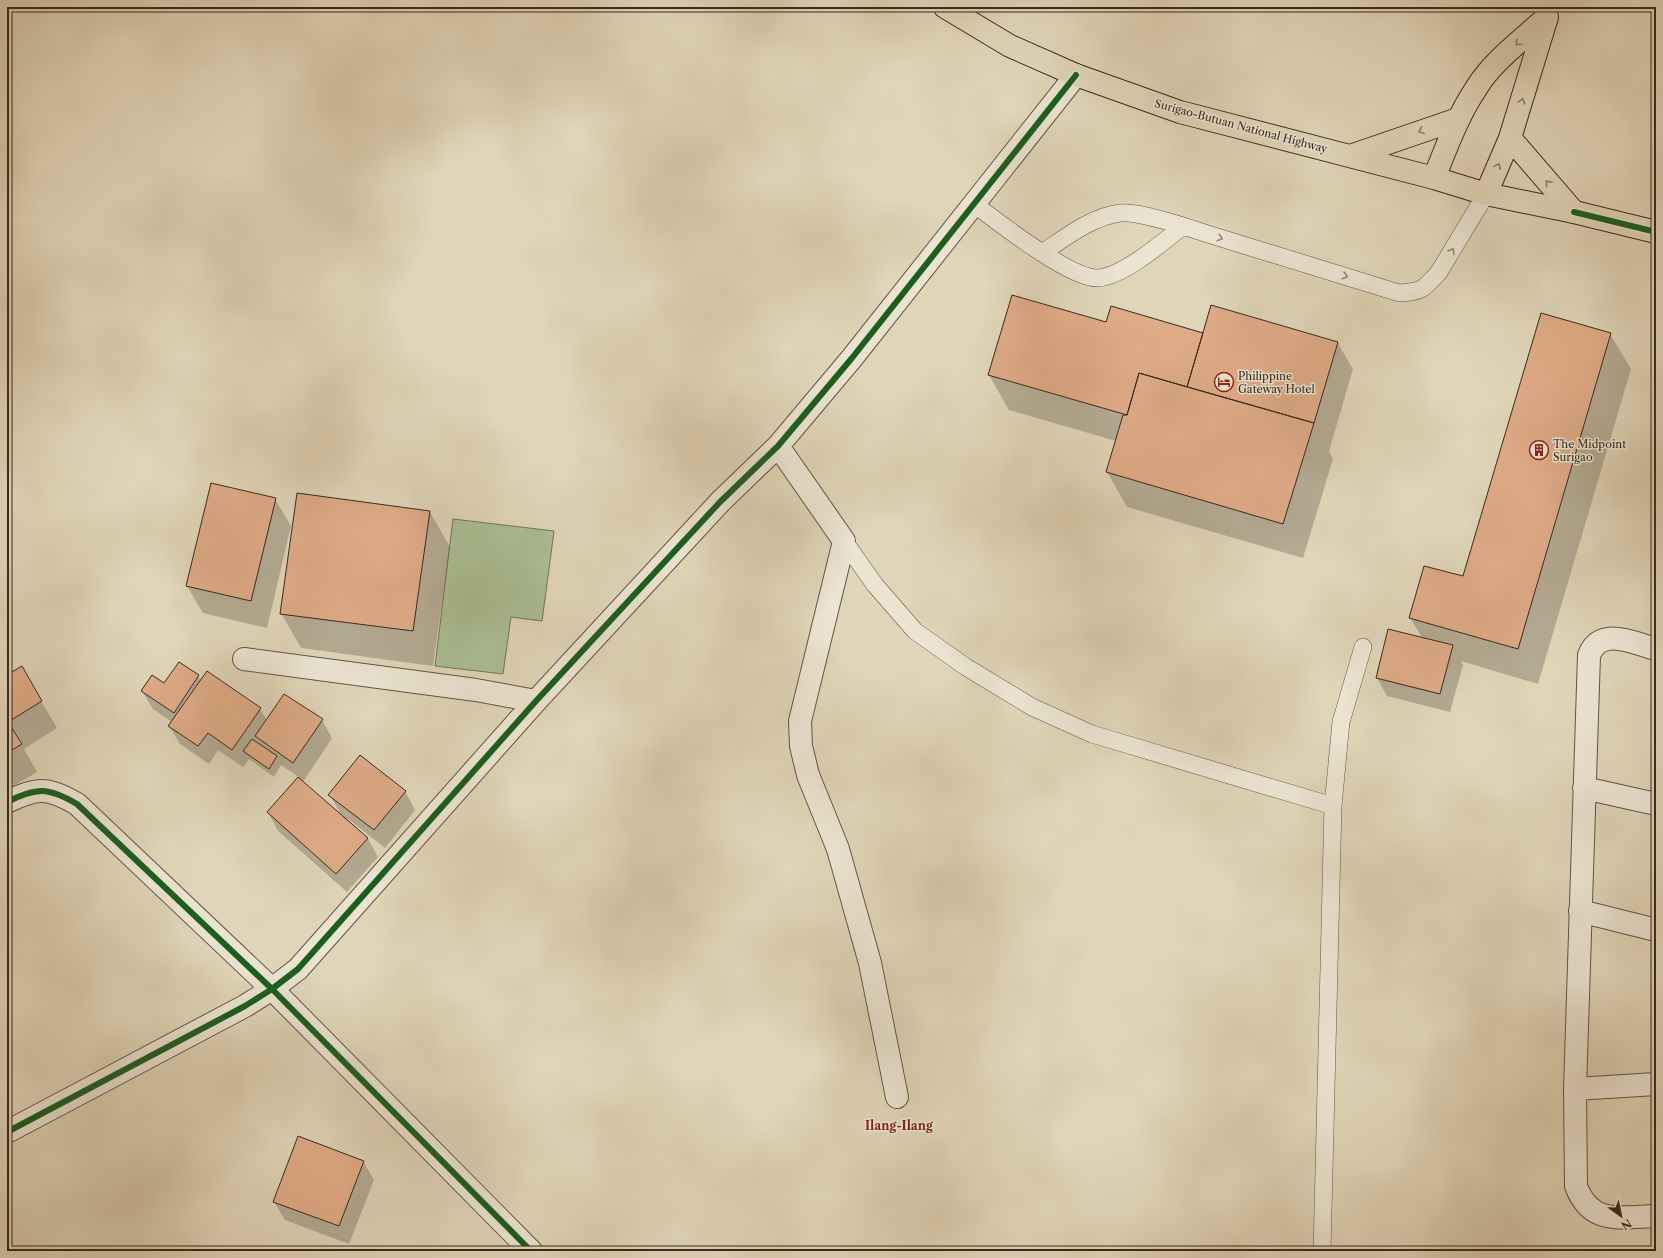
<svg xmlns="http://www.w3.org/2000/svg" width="1663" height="1258" viewBox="0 0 1663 1258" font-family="'Libre Caslon Text',serif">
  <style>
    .green { fill: #abbe94; stroke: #72745a }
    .shadow { fill: #0003 }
    .building { fill: #deab86; stroke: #38291f }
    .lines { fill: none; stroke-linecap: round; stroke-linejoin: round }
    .lane-casing { stroke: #625445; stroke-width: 18 }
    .street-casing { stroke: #625445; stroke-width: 24 }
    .primary-casing { stroke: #38291f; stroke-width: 24 }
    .highway-casing { stroke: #38291f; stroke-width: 24 }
    .lane { stroke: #ebe4d1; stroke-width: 17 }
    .street { stroke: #ebe4d1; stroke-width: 22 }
    .primary { stroke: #e0d5b8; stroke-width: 22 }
    .highway { stroke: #e0d5b8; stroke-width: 22 }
    .cycleway-casing { stroke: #ebe4d1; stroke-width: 8 }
    .cycleway { stroke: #1b5e20; stroke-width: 6 }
    .oneway { stroke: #8c7f6c }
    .oneway2 { stroke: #928678 }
    .labels { text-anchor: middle; stroke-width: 3; stroke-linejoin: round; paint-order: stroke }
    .street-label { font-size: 11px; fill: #38291f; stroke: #ebe4d1 }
    .poi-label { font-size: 11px; fill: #38291f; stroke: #ebe4d1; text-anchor: start }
    .neighbourhood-label { font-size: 12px; font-weight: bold; fill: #7a1f14; stroke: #ebe4d1 }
  </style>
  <rect width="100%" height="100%" fill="#e0d5b8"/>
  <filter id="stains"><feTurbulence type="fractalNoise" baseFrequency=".005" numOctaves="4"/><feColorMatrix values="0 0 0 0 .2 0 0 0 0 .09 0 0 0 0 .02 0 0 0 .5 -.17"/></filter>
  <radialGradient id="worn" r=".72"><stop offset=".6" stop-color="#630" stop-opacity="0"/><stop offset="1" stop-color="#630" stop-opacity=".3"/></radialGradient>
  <!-- green -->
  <path class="green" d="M453,519L554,531L542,621L511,617L503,674L435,666Z"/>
  <!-- shadow -->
  <path class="shadow" d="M1107,323L1203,334L1337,342L1353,369L1329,451L1333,459L1303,558L1127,507L1107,472L1116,441L1009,410L989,375Z
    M1610,334L1631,369L1538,684L1461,661L1463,665L1450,712L1387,696L1377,678L1423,639L1410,618L1463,578Z
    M211,485L275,499L291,526L267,628L203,613L187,586Z
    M430,512L450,547L433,666L301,648L281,613Z
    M179,663L198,676L201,680L207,672L260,709L267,720H322L332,738L303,782L341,815L330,795L405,791L415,810L385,848L348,819L347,820L368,839L378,857L347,892L278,831L268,812L299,777L281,765L274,777L249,759L243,767L218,750L209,764L180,744L169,726L172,722L153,709L142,691L165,684Z
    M21,667L57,728L24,749L37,772L7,790V676Z
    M363,1161L374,1180L349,1244L285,1220L274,1202Z"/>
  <!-- building -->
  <path class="building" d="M1012,295L1106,322L1111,306L1203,333L1187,387L1139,373L1127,415L988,375Z
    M1211,305L1338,342L1314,423L1187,387Z
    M1541,313L1611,333L1518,649L1409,618L1424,566L1463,576Z
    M1139,373L1314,423L1283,524L1106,472L1123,415H1127Z
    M211,483L276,498L251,601L186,586Z
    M297,493L430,511L413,631L280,614Z
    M1388,629L1453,645L1440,694L1376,678Z
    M179,662L199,675L174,713L141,691L152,675L164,683Z
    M22,666L42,701L8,722L22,744L7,753V675Z
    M207,671L261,708L232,750L208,733L198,746L168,726Z
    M284,694L323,719L293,763L255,736Z
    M252,739L277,756L269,769L243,751Z
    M360,755L406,791L374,830L328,795Z
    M298,777L368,838L336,874L267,812Z
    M298,1136L364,1161L339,1226L273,1202Z"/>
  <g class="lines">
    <defs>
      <path id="lane" d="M974,204C998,222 1070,279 1098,278C1124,276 1163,242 1183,226
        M1042,253C1066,237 1091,217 1120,213C1140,211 1189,228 1211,235C1273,254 1336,273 1399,293C1422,292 1424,289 1439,272L1486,194
        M844,541L875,585L915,631L966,667L1032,707L1092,734L1333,806
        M1322,1251L1333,806L1341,722L1363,647"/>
      <path id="street" d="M778,446L844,541L800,721L801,746L808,775L838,849L870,963L897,1097
        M1656,649C1633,643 1601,626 1589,655L1575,1089L1576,1186C1591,1226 1621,1217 1656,1216
        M244,659L476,690L536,701
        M1584,788L1656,804
        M7,802C37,787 48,787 77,804L272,989L531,1251
        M1580,911L1656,930
        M1575,1089L1656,1084
        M7,1132L245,1006L272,989L298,969L536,701L720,502L778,446L852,358L1076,75"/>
      <path id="primary" d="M1486,194L1574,212L1656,232"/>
      <path id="highway" d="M945,7L1010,46L1076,75L1180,112L1434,178L1486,194L1510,138L1547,17
        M1510,138L1574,212
        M1350,156L1458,119
        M1434,178C1447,146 1458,115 1477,87C1493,61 1524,38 1546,18"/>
    </defs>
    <!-- lane casing -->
    <use href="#lane" class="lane-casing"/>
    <!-- street casing -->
    <use href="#street" class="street-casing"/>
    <!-- primary casing -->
    <use href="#primary" class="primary-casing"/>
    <!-- highway casing -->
    <use href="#highway" class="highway-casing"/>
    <!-- lane -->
    <use href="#lane" class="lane"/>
    <!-- street -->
    <use href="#street" class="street"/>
    <!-- primary -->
    <use href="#primary" class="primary"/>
    <!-- highway -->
    <use href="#highway" class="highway"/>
    <defs>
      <path id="cycleway" d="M1574,212L1656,232
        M7,802C37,787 48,787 77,804L272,989L531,1251
        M7,1132L245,1006L272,989L298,969L536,701L720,502L778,446L852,358L1076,75"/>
    </defs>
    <!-- cycleway casing -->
    <use href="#cycleway" class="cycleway-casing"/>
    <!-- cycleway -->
    <use href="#cycleway" class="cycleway"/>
  </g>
  <!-- one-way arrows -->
  <defs><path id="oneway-chevron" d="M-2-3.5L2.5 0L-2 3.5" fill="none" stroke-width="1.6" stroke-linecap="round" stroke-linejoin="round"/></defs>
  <g class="oneway">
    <use href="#oneway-chevron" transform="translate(1518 43) rotate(138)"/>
    <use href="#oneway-chevron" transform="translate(1522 101) rotate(-75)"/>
    <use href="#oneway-chevron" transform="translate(1421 131) rotate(160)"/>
    <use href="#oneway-chevron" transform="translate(1498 166) rotate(-66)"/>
    <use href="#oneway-chevron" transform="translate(1548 183) rotate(-131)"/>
  </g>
  <g class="oneway2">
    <use href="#oneway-chevron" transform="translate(1220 238) rotate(17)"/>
    <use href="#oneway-chevron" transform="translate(1452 251) rotate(-59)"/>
    <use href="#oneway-chevron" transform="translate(1345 276) rotate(17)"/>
  </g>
  <!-- icons -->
  <defs>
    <symbol id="hotel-ring" viewBox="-11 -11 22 22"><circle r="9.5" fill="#ebe4d1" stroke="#8f2418" stroke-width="1.5"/><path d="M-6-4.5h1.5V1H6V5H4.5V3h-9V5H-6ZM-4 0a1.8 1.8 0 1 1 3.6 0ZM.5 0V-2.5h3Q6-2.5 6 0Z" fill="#8f2418"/></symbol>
    <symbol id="building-ring" viewBox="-11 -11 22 22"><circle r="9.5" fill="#ebe4d1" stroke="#8f2418" stroke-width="1.5"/><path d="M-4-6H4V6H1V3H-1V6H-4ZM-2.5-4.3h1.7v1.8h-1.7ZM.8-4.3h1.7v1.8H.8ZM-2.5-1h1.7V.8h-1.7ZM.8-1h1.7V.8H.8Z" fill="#8f2418"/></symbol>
  </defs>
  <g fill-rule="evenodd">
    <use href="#hotel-ring" x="1213" y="371" width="22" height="22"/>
    <use href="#building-ring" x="1528" y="439" width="22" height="22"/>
  </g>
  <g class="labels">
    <!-- street labels -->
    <g class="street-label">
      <text transform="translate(1241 126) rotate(15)" y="4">Surigao-Butuan National Highway</text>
    </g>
    <!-- poi labels -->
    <g class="poi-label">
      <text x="1238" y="380">Philippine<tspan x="1238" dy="13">Gateway Hotel</tspan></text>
      <text x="1553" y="448">The Midpoint<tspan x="1553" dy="13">Surigao</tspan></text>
    </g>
    <!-- neighbourhood labels -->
    <g class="neighbourhood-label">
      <text x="899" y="1130">Ilang-Ilang</text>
    </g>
  </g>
  <!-- margin -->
  <rect width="1663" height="1258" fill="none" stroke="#e0d5b8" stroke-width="24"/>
  <rect x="8" y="8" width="1647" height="1242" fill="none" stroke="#38291f" stroke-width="2"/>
  <rect x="12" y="12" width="1639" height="1234" fill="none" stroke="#38291f"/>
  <!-- north arrow -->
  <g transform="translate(1621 1216) rotate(147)" stroke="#ebe4d1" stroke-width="3" paint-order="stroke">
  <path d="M0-3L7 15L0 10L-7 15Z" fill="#38291f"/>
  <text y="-6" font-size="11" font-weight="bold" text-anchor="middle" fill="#38291f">N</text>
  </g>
  <rect width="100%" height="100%" filter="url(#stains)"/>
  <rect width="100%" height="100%" fill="url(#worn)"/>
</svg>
